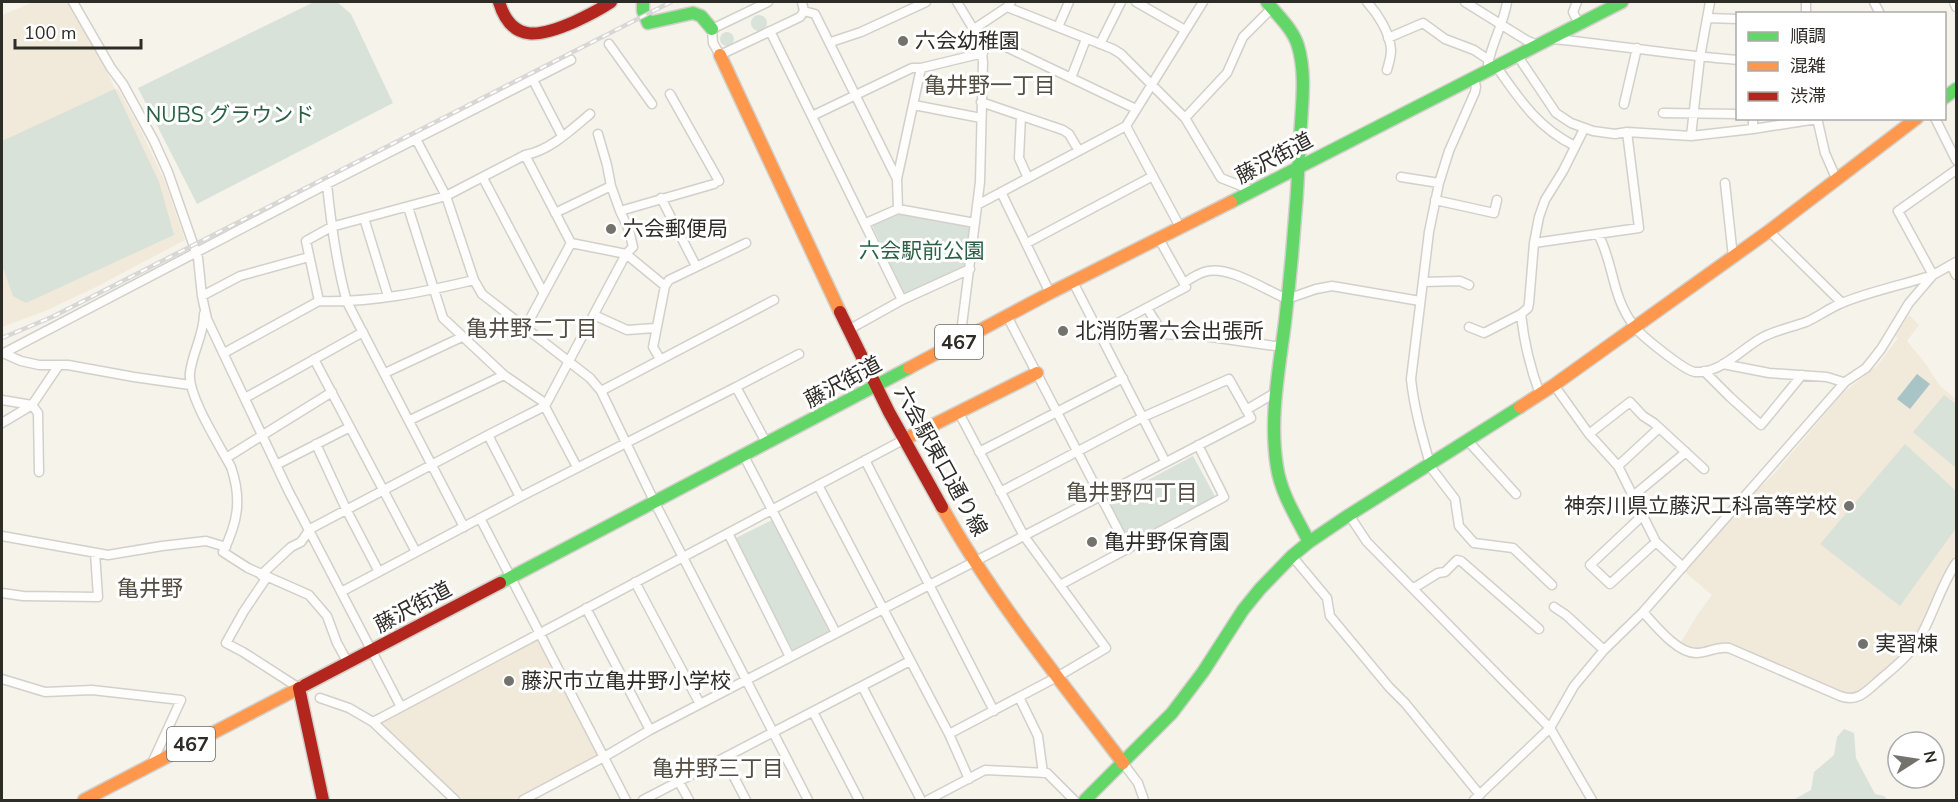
<svg xmlns="http://www.w3.org/2000/svg" width="1958" height="802" viewBox="0 0 1958 802" font-family="'Nunito Sans','Noto Sans JP',sans-serif">
  <style>
    .built { fill: #f1e9da }
    .green { fill: #d8e2d8 }
    .water { fill: #a9c4c6 }
    .lines { fill: none; stroke-linecap: round; stroke-linejoin: round }
    .street-casing { stroke: #d2d0ca; stroke-width: 11 }
    .fast-casing { stroke: #d2d0ca; stroke-width: 15 }
    .slow-casing { stroke: #d2d0ca; stroke-width: 15 }
    .jam-casing { stroke: #d2d0ca; stroke-width: 15 }
    .street { stroke: #fefdfc; stroke-width: 8 }
    .fast { stroke: #63d668; stroke-width: 12 }
    .slow { stroke: #ff974d; stroke-width: 12 }
    .jam { stroke: #b3261e; stroke-width: 12 }
    .rail-casing { stroke: #d8d7d5; stroke-width: 4.5 }
    .rail { stroke: #fff; stroke-width: 2; stroke-dasharray: 7; stroke-linecap: butt }
    .poi-dot { fill: #74726c; stroke: #fff; stroke-width: 2 }
    .labels { text-anchor: middle; stroke-width: 6; stroke-linejoin: round; paint-order: stroke }
    .shield { fill: #fff; stroke: #6d6b68; stroke-width: 1.5 }
    .shield-label { font-size: 20px; font-weight: bold; fill: #2e2c27 }
    .poi-label { font-size: 21px; fill: #2e2c27; stroke: #fff; text-anchor: start }
    .park-label { font-size: 21px; fill: #2a6044; stroke: #fff }
    .street-label { font-size: 21px; fill: #2e2c27; stroke: #fff }
    .neighbourhood-label { font-size: 22px; fill: #544e43; stroke: #fff }
  </style>
  <rect width="100%" height="100%" fill="#f6f3eb"/>
  <!-- built -->
  <path class="built" d="M34,2H72L110,73L108,74L115,89H118L139,127L165,182L185,240L94,288L45,311L2,327V15Z
    M1909,315L1919,325L1907,341L1925,363L1940,386L1956,399V556L1942,580L1922,627L1914,639L1905,651L1885,669L1856,693L1850,695L1730,644L1719,643L1694,649L1680,644L1696,617L1712,595L1685,572L1753,494L1774,474L1843,393L1878,365L1898,338L1895,336Z
    M534,641H540L598,753L597,757L513,800H459L380,726L381,721Z"/>
  <!-- green -->
  <path class="green" d="M314,2H337L351,14L393,103L197,204L138,88Z
    M751 23a8 8 0 1 1 16 0a8 8 0 1 1-16 0Z
    M720 39a7 7 0 1 1 14 0a7 7 0 1 1-14 0Z
    M115,89L159,182L174,235L26,303L13,296L2,265V141Z
    M899,213L970,226L966,267L906,298L872,225Z
    M1944,395L1956,404V468L1913,432Z
    M1905,444L1956,491V528L1900,606L1820,544Z
    M1193,456L1217,500L1128,547L1105,503Z
    M772,520L831,635L795,654L734,539Z
    M1844,729L1854,733L1856,758L1875,794L1884,796L1888,800H1793L1811,790L1814,772L1834,755L1837,737Z"/>
  <!-- water -->
  <path class="water" d="M1917,374L1930,384L1910,409L1897,399Z"/>
  <g class="lines">
    <defs>
      <path id="street" d="M73,2L111,68L123,84L154,141L168,172L198,258L202,296L207,319L288,490L401,707
        M768,2L712,29L713,43L720,55L800,17L804,11L802,2
        M957,2L980,40L983,62L980,182L960,341
        M1136,2L1185,30
        M1367,2C1378,14 1390,33 1391,50C1391,57 1389,63 1387,70
        M1465,2L1526,40L1537,45
        M1577,2L1573,12L1579,24
        M1874,2L1880,14
        M1954,2L1956,7
        M1007,7L1113,49L1121,54L1185,118L1221,178L1254,191
        M804,11L815,14L897,179
        M1806,14V2
        M1707,18L1738,19
        M1058,27L1069,2
        M974,29L1007,7L1011,2
        M770,31L902,300
        M977,33L1136,109
        M1388,38L1423,23L1445,39L1474,50L1489,60
        M1553,39C1615,45 1676,55 1738,60
        M831,42L861,32L926,2
        M609,44L652,104
        M1100,44L1121,2
        M1517,55L1556,113L1571,123L1593,131L1615,134L1627,132L1691,136L1753,129L1817,119
        M1488,64C1492,42 1504,23 1507,2
        M1496,66C1519,99 1538,128 1575,146
        M1071,78L1086,39
        M1474,78L1476,87L1475,92L1449,151L1439,183L1429,232L1411,379C1414,408 1422,436 1430,464L1432,469L1455,499L1459,526L1474,543L1513,548L1552,585
        M533,80L562,136
        M670,94L719,181
        M981,102L1063,130L1069,134L1079,151
        M1624,104L1637,48
        M914,105L981,118
        M1663,113L1738,114
        M812,116L912,68H921L983,53
        M1021,116L1019,158L1028,178
        M1185,118L1227,73L1243,37L1272,8
        M1753,118V129
        M1817,118L1825,153L1836,178
        M1935,118L1956,160
        M1126,126L1180,227
        M1691,136L1700,57L1710,2
        M416,139L446,196L474,280L482,294L590,378L601,391L655,503L808,800
        M525,155L571,243L525,328
        M1401,177L1439,183
        M483,178L543,292
        M1725,183L1733,257
        M327,184C331,224 336,263 347,302L464,527
        M1001,192L1050,293
        M661,198L696,266
        M1435,200L1494,213L1497,200
        M977,205L1126,126L1203,2
        M408,207L443,318L504,375L542,401L577,467
        M898,209L897,179L921,68
        M620,211L714,184
        M555,213L611,186
        M364,218L388,296
        M866,223L898,209L975,223
        M1769,231L1842,303
        M1598,234C1614,263 1611,296 1634,326C1640,335 1685,371 1695,372C1721,374 1742,348 1763,337C1777,330 1792,327 1806,322C1818,317 1829,308 1842,303C1871,291 1903,285 1933,275L1898,211L1956,170
        M571,243L626,254L665,286
        M1027,243L1153,176
        M1534,243L1639,228L1627,132
        M1951,265L1956,275
        M474,280C424,292 371,303 319,301L306,241L331,227L446,196L525,155C549,151 571,130 590,114
        M1073,282L1165,461
        M1423,282L1460,281L1469,285
        M1184,283C1190,279 1197,274 1204,272C1228,264 1265,290 1287,299L1316,289L1332,286L1420,301
        M202,296L240,276L309,257
        M1147,308L1163,334L1211,337L1282,347
        M204,314C204,335 192,353 190,373C187,395 220,446 231,467C242,499 238,522 223,552L248,568L309,595L327,616L337,643L348,663
        M594,315L627,330L655,328
        M1007,316L1128,549
        M1469,327L1484,333L1521,314
        M850,329L902,300L970,269
        M1099,333L1186,287L1159,239
        M3,353L21,361L39,365H68L134,377L190,385
        M224,353L319,301
        M2,354L327,184L571,60
        M314,359L416,552
        M660,359L653,347L665,286L669,280L746,243
        M1723,364L1769,373L1827,377L1843,382H1845
        M1704,371L1730,397L1761,425L1802,375
        M385,373L462,337
        M1554,385L1589,434L1618,466L1656,542L1683,567
        M601,391L774,300
        M1540,394C1530,368 1524,342 1521,314L1528,308L1529,303L1534,243L1539,217L1545,200L1563,171L1584,129
        M245,398L363,332
        M2,400L32,405L38,413L39,472
        M1246,410L1278,391
        M410,420L504,375
        M2,423L32,405L59,365
        M1589,434L1630,402L1643,416L1654,423L1704,469
        M488,435L520,497
        M1468,441L1516,494
        M316,444L346,509L379,572
        M767,444L736,387L799,354
        M979,452L1123,378
        M744,456L836,633
        M226,458L332,392
        M865,460L994,711
        M276,465L350,427
        M1618,466L1659,428
        M818,485L949,734L969,779
        M1633,496L1686,452
        M1349,515L1367,542L1550,728L1592,800
        M1643,515L1590,565L1610,584L1656,542
        M480,518L626,800
        M728,533L790,657
        M2,536L108,555L162,546L206,541L226,547
        M1292,556L1327,598L1330,616L1389,687L1405,703L1480,795
        M261,575L291,547L301,542L310,529L488,435L545,406L626,254L633,247L629,230L620,211L611,186L607,165L598,134
        M267,577L244,611L226,643L243,652L299,688
        M635,582L700,704
        M1060,585L1224,497L1198,445
        M1414,588L1438,573L1445,572L1457,560L1461,561L1539,629
        M341,592L520,497L736,387
        M2,593L23,596L98,597L95,553
        M1554,607L1566,615L1604,650
        M586,608L650,730
        M1643,612C1655,625 1677,653 1696,653C1708,653 1717,646 1729,648L1840,696C1856,702 1864,694 1876,683C1891,670 1907,658 1918,641C1933,616 1940,587 1956,563
        M2,679L45,692L92,690L181,700L152,763
        M862,686L921,800
        M1019,697L1038,736L1043,773
        M320,698L349,708L373,722L455,800
        M813,712L859,800
        M373,722L905,439
        M949,734L1057,677L1106,648L1024,536L958,411
        M724,758L746,800
        M1123,763L1138,783L1144,800
        M679,782L689,800
        M523,800L604,757L650,730L1251,418L1229,379L1143,417L1000,492
        M643,800L910,661
        M928,800L985,770L1047,773L1074,800
        M1474,800L1550,728L1574,686L1604,650L1643,612L1845,382L1866,368L1881,349L1909,303L1933,275L1956,262"/>
      <path id="fast" d="M643,2V11L648,23L693,13L701,16L712,29
        M1267,2C1278,16 1293,29 1298,46C1307,76 1301,110 1300,141C1297,202 1292,262 1285,322C1279,370 1269,419 1277,467C1281,494 1297,518 1309,542
        M1944,98L1956,89
        M1231,202L1622,2
        M500,583L909,368
        M1085,800L1172,713L1203,672L1243,610L1260,589L1292,556L1309,542L1349,515L1520,407"/>
      <path id="slow" d="M720,55L840,312
        M909,368L1050,293L1231,202
        M1520,407L1554,385L1769,231L1917,118
        M905,439L1037,373
        M942,507C993,598 1060,680 1123,763
        M84,800L305,685"/>
      <path id="jam" d="M499,2C512,45 542,36 574,22C587,16 599,10 611,2
        M840,312L889,412L942,507
        M305,685L500,583
        M299,688L323,800"/>
    </defs>
    <!-- street casing -->
    <use href="#street" class="street-casing"/>
    <!-- fast casing -->
    <use href="#fast" class="fast-casing"/>
    <!-- slow casing -->
    <use href="#slow" class="slow-casing"/>
    <!-- jam casing -->
    <use href="#jam" class="jam-casing"/>
    <!-- street -->
    <use href="#street" class="street"/>
    <!-- fast -->
    <use href="#fast" class="fast"/>
    <!-- slow -->
    <use href="#slow" class="slow"/>
    <!-- jam -->
    <use href="#jam" class="jam"/>
    <defs>
      <path id="rail" d="M2,338L52,317L671,2"/>
    </defs>
    <!-- rail casing -->
    <use href="#rail" class="rail-casing"/>
    <!-- rail -->
    <use href="#rail" class="rail"/>
  </g>
  <!-- markers -->
  <g class="poi-dot">
    <circle cx="903" cy="41" r="6"/>
    <circle cx="611" cy="229" r="6"/>
    <circle cx="1063" cy="331" r="6"/>
    <circle cx="1849" cy="506" r="6"/>
    <circle cx="1092" cy="542" r="6"/>
    <circle cx="1863" cy="644" r="6"/>
    <circle cx="509" cy="681" r="6"/>
  </g>
  <g class="labels">
    <!-- shield labels -->
    <g class="shield">
      <rect x="935" y="325" width="48" height="34" rx="4.5"/>
      <rect x="167" y="727" width="48" height="34" rx="4.5"/>
    </g>
    <g class="shield-label">
      <text x="959" y="349">467</text>
      <text x="191" y="751">467</text>
    </g>
    <!-- poi labels -->
    <g class="poi-label">
      <text x="915" y="48">六会幼稚園</text>
      <text x="623" y="236">六会郵便局</text>
      <text x="1075" y="338">北消防署六会出張所</text>
      <text x="1837" y="513" text-anchor="end">神奈川県立藤沢工科高等学校</text>
      <text x="1104" y="549">亀井野保育園</text>
      <text x="1875" y="651">実習棟</text>
      <text x="521" y="688">藤沢市立亀井野小学校</text>
    </g>
    <!-- park labels -->
    <g class="park-label">
      <text x="230" y="122">NUBS グラウンド</text>
      <text x="922" y="258">六会駅前公園</text>
    </g>
    <!-- street labels -->
    <g class="street-label">
      <text transform="translate(1274 158) rotate(-28)" y="7">藤沢街道</text>
      <text transform="translate(843 382) rotate(-28)" y="7">藤沢街道</text>
      <text transform="translate(941 461) rotate(61)" y="7">六会駅東口通り線</text>
      <text transform="translate(413 607) rotate(-28)" y="7">藤沢街道</text>
    </g>
    <!-- neighbourhood labels -->
    <g class="neighbourhood-label">
      <text x="990" y="93">亀井野一丁目</text>
      <text x="532" y="336">亀井野二丁目</text>
      <text x="1132" y="500">亀井野四丁目</text>
      <text x="150" y="596">亀井野</text>
      <text x="718" y="776">亀井野三丁目</text>
    </g>
  </g>
  <!-- border -->
  <rect width="1958" height="802" fill="none" stroke="#2e2c27" stroke-width="6"/>
  <!-- legend -->
  <rect x="1736" y="12" width="210" height="108" fill="#ffffff" stroke="#ababa9" stroke-width="1.5"/>
  <rect x="1748" y="32" width="30" height="9" fill="#63d668" stroke="#ababa9" stroke-width="1.5"/>
  <text x="1790" y="42" font-size="18" fill="#2e2c27">順調</text>
  <rect x="1748" y="62" width="30" height="9" fill="#ff974d" stroke="#ababa9" stroke-width="1.5"/>
  <text x="1790" y="72" font-size="18" fill="#2e2c27">混雑</text>
  <rect x="1748" y="92" width="30" height="9" fill="#b3261e" stroke="#ababa9" stroke-width="1.5"/>
  <text x="1790" y="102" font-size="18" fill="#2e2c27">渋滞</text>
  <!-- north arrow -->
  <g transform="translate(1916 760) rotate(78)"><circle r="28" fill="#ffffff" stroke="#ababa9" stroke-width="1.5"/>
  <path d="M0-4.5L10 22L0 15L-10 22Z" fill="#74726c"/>
  <text y="-9" font-size="16" font-weight="bold" text-anchor="middle" fill="#2e2c27">N</text>
  </g>
  <!-- scale -->
  <path d="M15 39v9h126v-9" fill="none" stroke="#2e2c27" stroke-width="3"/>
  <text x="24" y="39" font-size="18" fill="#2e2c27" stroke="#ffffff" stroke-width="4.5" paint-order="stroke">100 m</text>
</svg>
